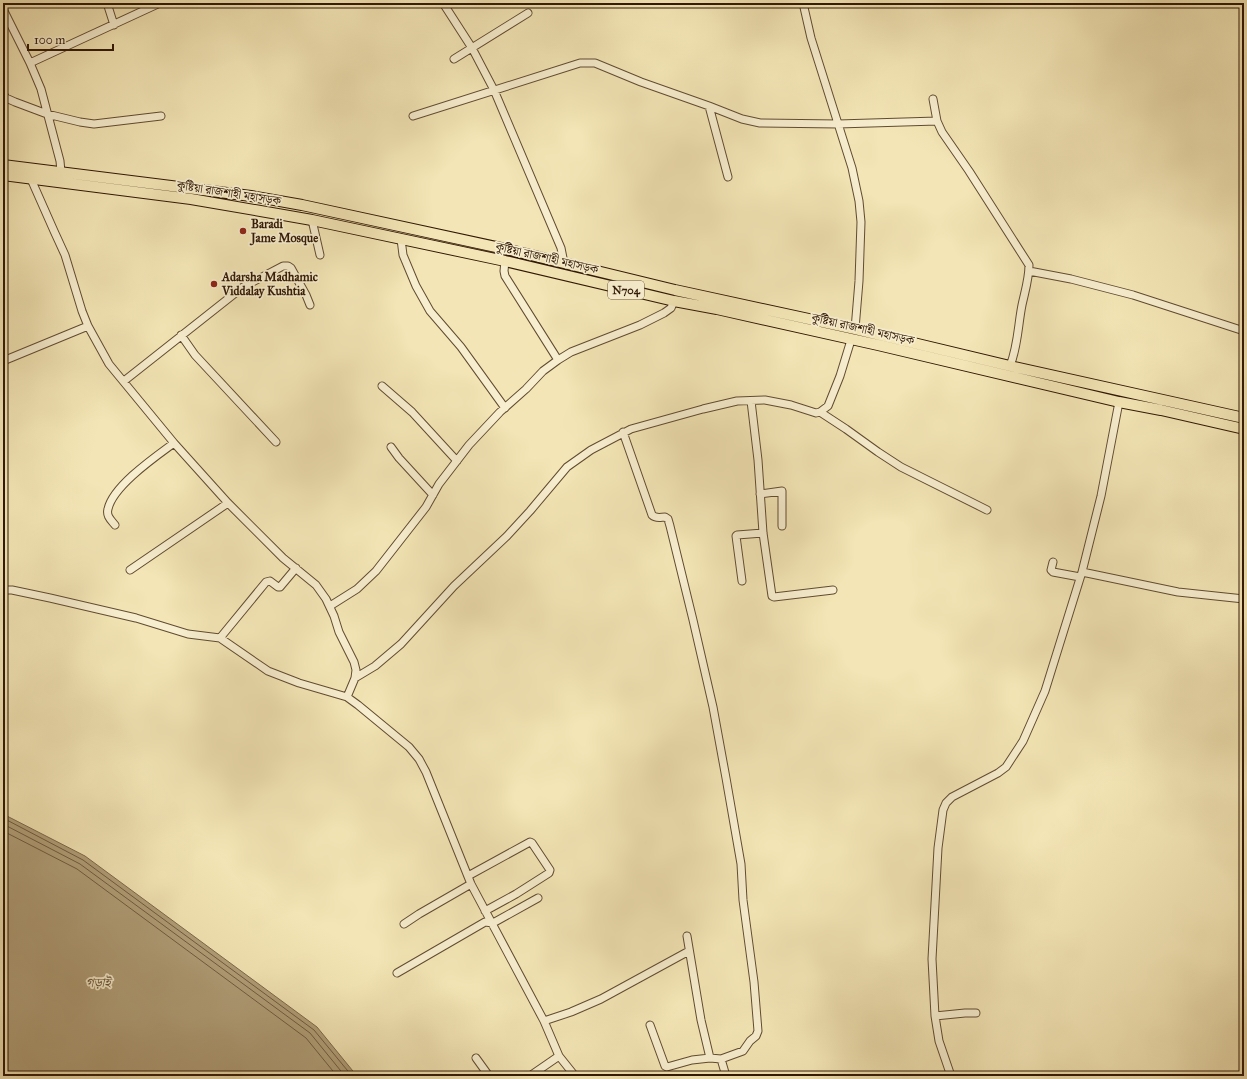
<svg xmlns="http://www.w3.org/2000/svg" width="1247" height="1079" viewBox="0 0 1247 1079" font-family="'IM FELL Great Primer','Noto Serif Bengali',serif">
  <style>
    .water { fill: #b19f79; stroke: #7d694b }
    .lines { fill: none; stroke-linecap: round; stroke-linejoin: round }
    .shore { stroke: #705c3f; stroke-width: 1 }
    .minor-casing { stroke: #614b31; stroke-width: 9 }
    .highway-casing { stroke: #301805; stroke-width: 12 }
    .minor { stroke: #f7eecf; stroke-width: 7 }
    .highway { stroke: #f3e5b5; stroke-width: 10 }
    .poi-dot { fill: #8f2418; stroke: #f7eecf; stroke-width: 1.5 }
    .labels { text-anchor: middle; stroke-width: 3.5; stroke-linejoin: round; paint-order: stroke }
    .shield { fill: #f7eecf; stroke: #6c5842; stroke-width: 1 }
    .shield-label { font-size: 11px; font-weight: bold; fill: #301805 }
    .street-label { font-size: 12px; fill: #301805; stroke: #f7eecf }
    .poi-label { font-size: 12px; font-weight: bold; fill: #301805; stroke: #f7eecf; text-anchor: start }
    .water-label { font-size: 13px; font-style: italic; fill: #644e33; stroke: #f7eecf }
  </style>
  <rect width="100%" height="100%" fill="#f3e5b5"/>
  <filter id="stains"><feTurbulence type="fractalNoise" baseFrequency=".005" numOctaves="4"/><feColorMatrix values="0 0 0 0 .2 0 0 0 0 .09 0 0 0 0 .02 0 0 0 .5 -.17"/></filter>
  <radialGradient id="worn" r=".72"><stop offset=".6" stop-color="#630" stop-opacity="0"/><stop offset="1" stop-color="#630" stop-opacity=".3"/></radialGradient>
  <!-- water -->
  <path class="water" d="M3,814L85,856L317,1027L357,1076H3Z"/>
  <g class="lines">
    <!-- shore -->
    <path class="shore" d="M3,818L83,860L314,1030L352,1076
      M3,824L80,864L310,1033L345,1076
      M3,831L77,869L306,1038L337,1076"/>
    <defs>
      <path id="minor" d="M107,3L114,25
        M443,3L472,48L494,90L561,248L564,263
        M803,3L811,38L852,168L859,201L861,222L859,281L855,329
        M3,9L30,63L41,89L60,161L61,172
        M454,59L528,13
        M30,63L160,3
        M3,94L6,98L15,102L47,114L80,122L94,124L161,116
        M933,99L937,121L942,132L969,171L1029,265C1029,279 1025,291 1022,305C1018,325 1018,346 1010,366
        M709,106L728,177
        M413,116L580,63H595L641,82L709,106L742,119L760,123L838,124L937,121
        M31,179L54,231L65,255L82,311L88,326L109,364L174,443L228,503L283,558L316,585L326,599L334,616L339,632L354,662L356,670L355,678L347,697L358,705L409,747L419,759L426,772L471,884L544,1021L559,1056L575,1076
        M312,220L320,255
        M401,239L403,255L416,286L430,311L461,347L505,408
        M505,261L504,271L505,276L558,360
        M1029,271L1071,279L1133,295L1244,331
        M181,335L195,355L276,442
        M3,361L88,326
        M124,381L243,287L283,266H288L291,268L306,295L310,305
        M382,386L412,412L457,461
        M751,401L758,460L763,533L772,596L774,597L833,590
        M820,412L846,429L878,452L901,467L987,510
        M623,432L652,515C656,519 661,517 665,517L668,519L670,526L693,620L713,707L726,778L741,864L743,900L754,982L758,1031L756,1036L750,1041L743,1051L721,1059
        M391,447L399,458L433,495
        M760,494L782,491V526
        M115,525C111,520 106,516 108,509C113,486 155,457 174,443
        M1053,562L1051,570L1053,572L1080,577
        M130,570L228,503
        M1082,572L1178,592L1244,599
        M742,581L736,536L737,535L763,533
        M3,590H12L50,598L136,618L188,634L220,638L268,671L299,683L347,697
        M330,606L357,589L376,571L426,507L439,484L469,445L500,412L526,389L543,371L558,360L571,352L640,325L664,313L671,308L674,301
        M220,638L266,582L270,581L278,587H280L296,568
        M355,678L375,666L401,644L454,586L507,536L530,511L567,467L591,450L631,429L703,409L737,401L765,400L791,405L816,413L820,412L828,406L840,376L851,340
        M468,876L530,842L532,843L550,870L549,873L516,894L485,911
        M404,924L419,914L471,884
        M687,936L701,1020L710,1058L721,1059L726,1076
        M397,973L485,922L493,923L538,898
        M935,1016L965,1013H976
        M544,1021L571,1012L601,999L689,951
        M650,1025L665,1066L667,1067L692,1060L710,1058
        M476,1058L489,1076
        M530,1076L559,1056
        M951,1076L939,1041L935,1016L932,959L938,848L943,810L946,803L952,797L998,773L1006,767L1023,741L1045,691L1082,572L1101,496L1119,402"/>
      <path id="highway" d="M3,165L251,196L302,205L510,250L675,290L855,329L1010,366L1244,418
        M3,175L191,199L312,220L505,261L674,301L717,309L878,345L1119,402L1161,410L1244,429"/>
    </defs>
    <!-- minor casing -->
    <use href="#minor" class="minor-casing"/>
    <!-- highway casing -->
    <use href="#highway" class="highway-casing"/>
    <!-- minor -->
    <use href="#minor" class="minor"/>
    <!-- highway -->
    <use href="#highway" class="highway"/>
  </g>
  <!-- markers -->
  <g class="poi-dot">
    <circle cx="243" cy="231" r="4"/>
    <circle cx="214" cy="284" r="4"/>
  </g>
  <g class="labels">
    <!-- shield labels -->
    <rect class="shield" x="608" y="281" width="36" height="18" rx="3"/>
    <g class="shield-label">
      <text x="626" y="294">N704</text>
    </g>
    <!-- street labels -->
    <g class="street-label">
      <text transform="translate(229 193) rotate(9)" y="4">কুষ্টিয়া রাজশাহী মহাসড়ক</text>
      <text transform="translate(547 258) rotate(13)" y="4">কুষ্টিয়া রাজশাহী মহাসড়ক</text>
      <text transform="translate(863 329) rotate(13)" y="4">কুষ্টিয়া রাজশাহী মহাসড়ক</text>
    </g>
    <!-- poi labels -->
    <g class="poi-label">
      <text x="251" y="228">Baradi<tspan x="251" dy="14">Jame Mosque</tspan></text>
      <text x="222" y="281">Adarsha Madhamic<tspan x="222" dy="14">Viddalay Kushtia</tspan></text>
    </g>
    <!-- water labels -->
    <g class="water-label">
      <text x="98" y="987">গড়াই</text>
    </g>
  </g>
  <!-- margin -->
  <rect width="1247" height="1079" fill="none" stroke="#f3e5b5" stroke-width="16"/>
  <rect x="4" y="4" width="1239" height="1071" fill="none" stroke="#301805" stroke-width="2"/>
  <rect x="8" y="8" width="1231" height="1063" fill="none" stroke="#301805"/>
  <!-- scale -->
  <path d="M28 44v6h85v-6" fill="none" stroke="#301805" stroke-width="2"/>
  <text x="34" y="44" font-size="12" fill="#301805" stroke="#f7eecf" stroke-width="3" paint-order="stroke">100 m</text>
  <rect width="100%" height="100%" filter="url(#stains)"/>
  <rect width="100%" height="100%" fill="url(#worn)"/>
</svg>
